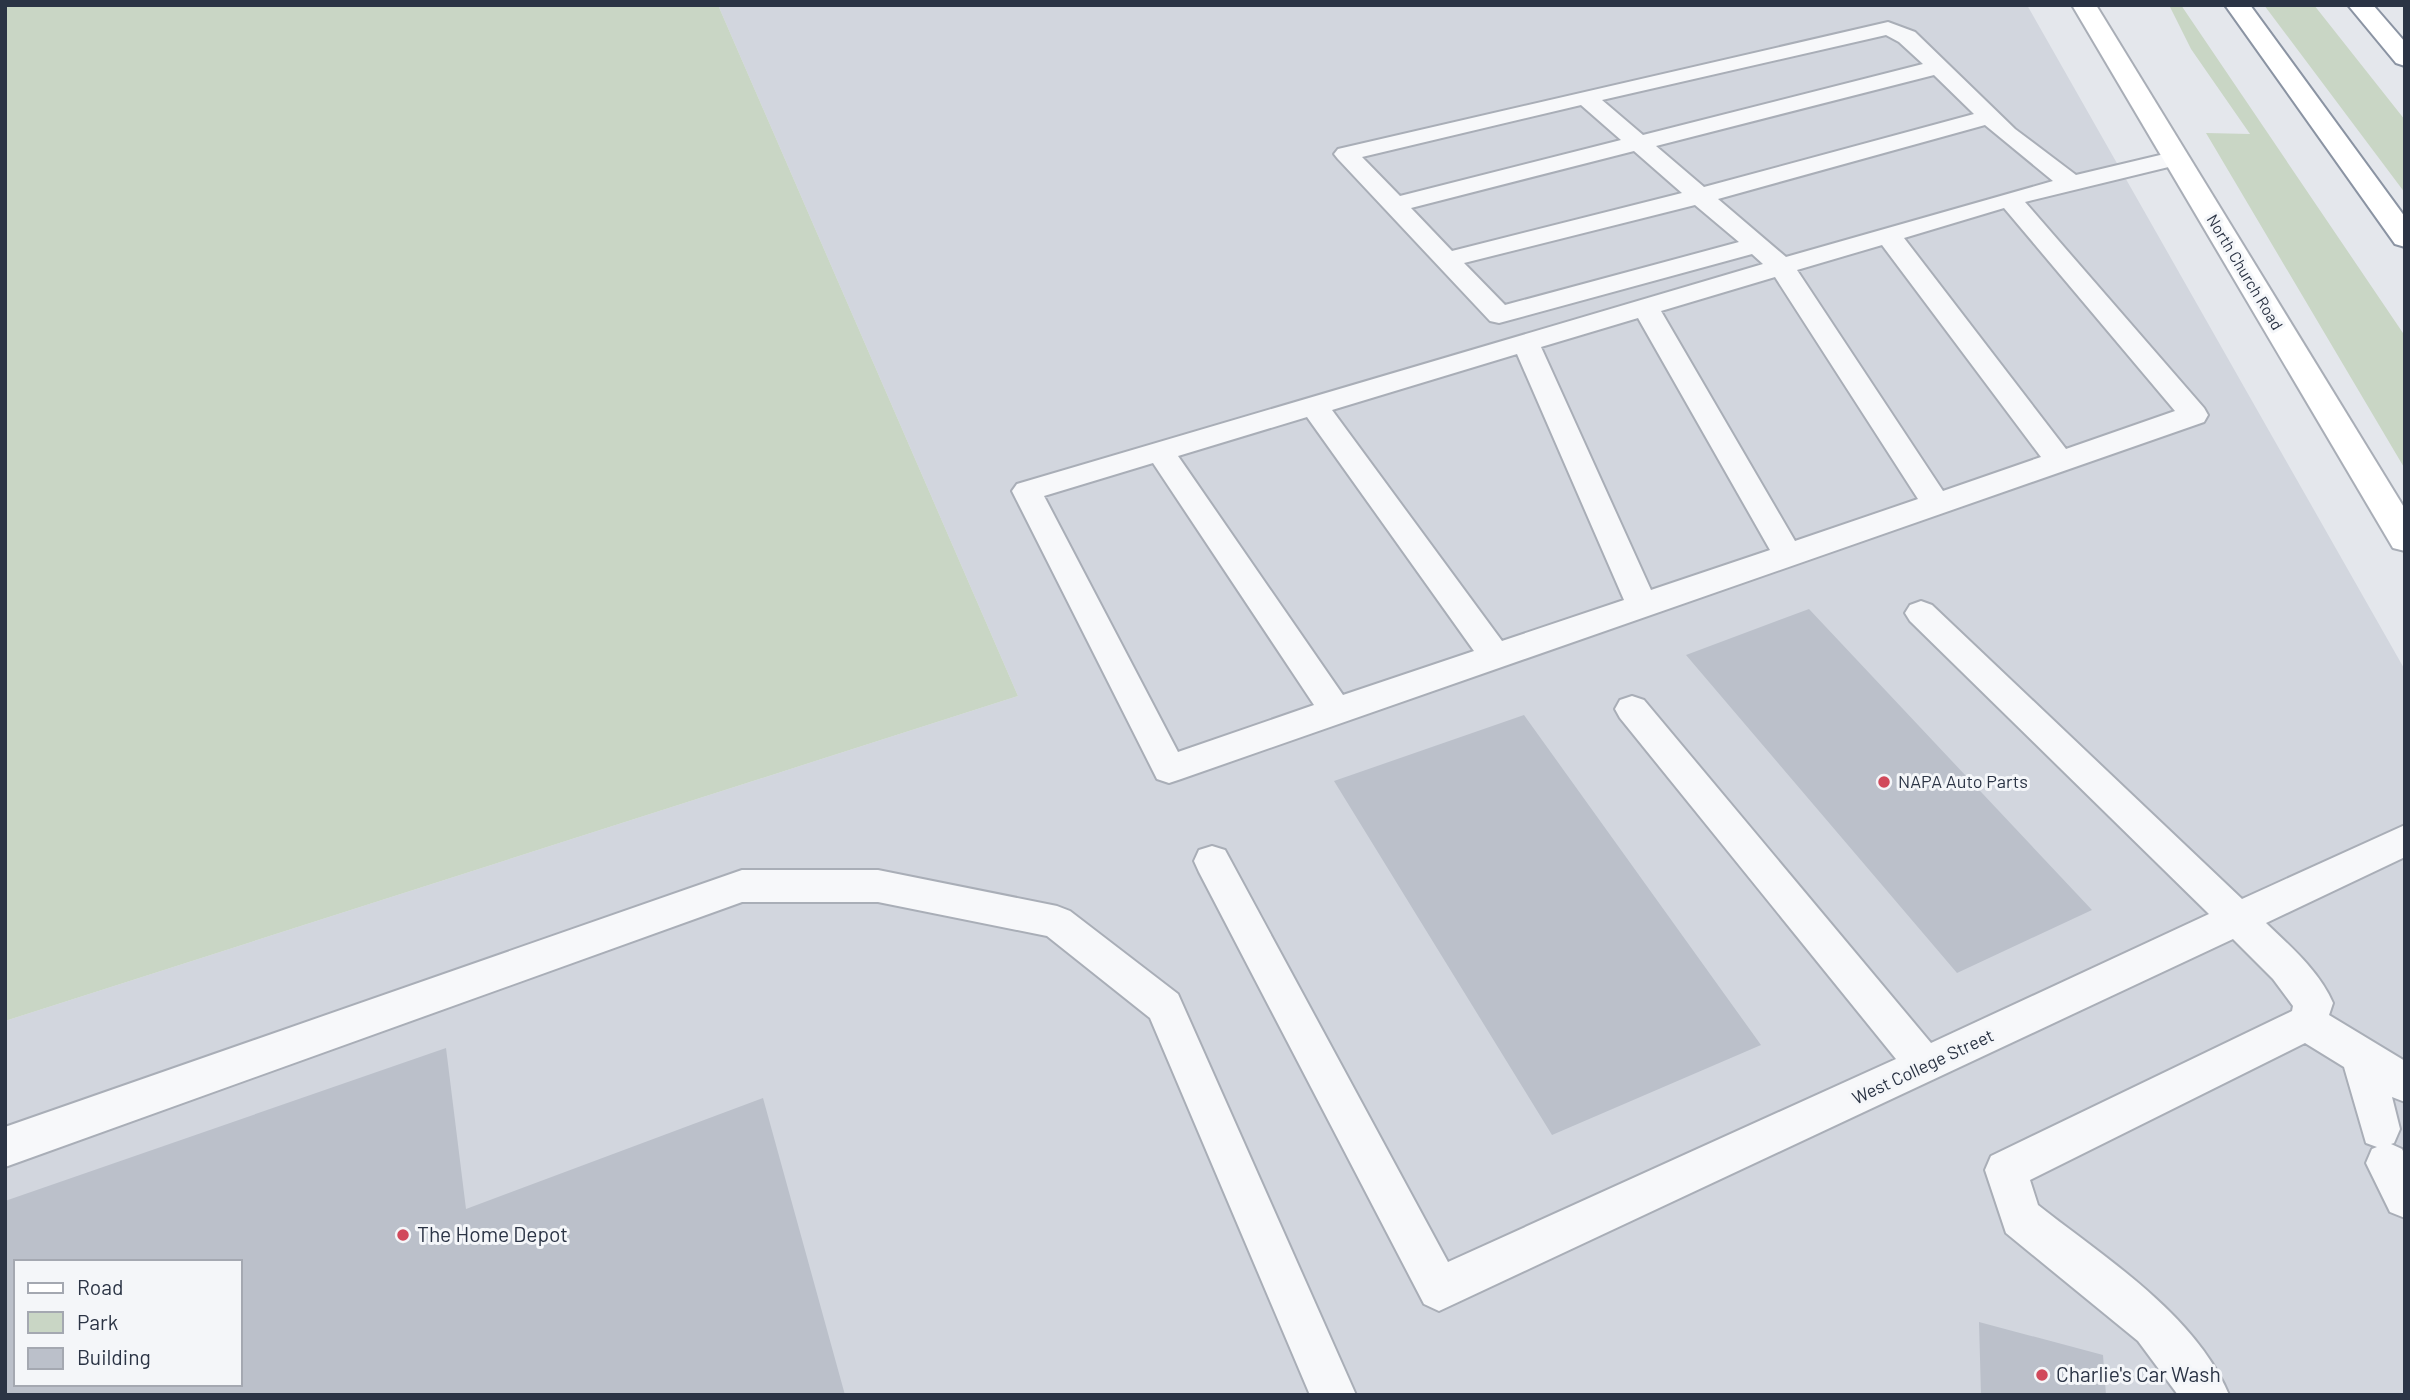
<svg xmlns="http://www.w3.org/2000/svg" width="2410" height="1400" viewBox="0 0 2410 1400" font-family="Barlow,sans-serif">
  <style>
    .built { fill: #d2d6de; fill-rule: evenodd }
    .green { fill: #c9d6c5 }
    .building { fill: #bbc0ca; fill-rule: evenodd }
    .lines { fill: none; stroke-linecap: round; stroke-linejoin: round }
    .service-casing { stroke: #a9aeb7; stroke-width: 4 }
    .secondary-casing { stroke: #a9aeb7; stroke-width: 4 }
    .motorway-casing { stroke: #8b94a3; stroke-width: 4 }
    .service { fill: #f7f8fa; fill-rule: evenodd }
    .secondary { fill: #fff; fill-rule: evenodd }
    .motorway { fill: #fff; fill-rule: evenodd }
    .poi-dot { fill: #d1495b; stroke: #f4f6f9; stroke-width: 2.5 }
    .labels { text-anchor: middle; stroke-width: 6; stroke-linejoin: round; paint-order: stroke }
    .far-street-label { font-size: 16px; fill: #2b3445; stroke: #f4f6f9 }
    .poi-label { font-size: 18px; fill: #2b3445; stroke: #f4f6f9; text-anchor: start }
    .street-label { font-size: 18px; fill: #2b3445; stroke: #f4f6f9 }
    .near-poi-label { font-size: 21px; fill: #2b3445; stroke: #f4f6f9; text-anchor: start }
  </style>
  <rect width="100%" height="100%" fill="#e4e7ec"/>
  <!-- built -->
  <path class="built" d="M718,5H2027L2405,670V1395H5V1021L1018,696ZM16,1262H240V1384H16Z"/>
  <!-- green -->
  <path class="green" d="M5,5H718L1018,696L5,1021Z
    M2169,5H2181L2405,336V469L2206,133L2250,134L2191,49Z
    M2264,5H2314L2405,120V193Z"/>
  <!-- building -->
  <path class="building" d="M1809,609L2092,910L1957,973L1686,655Z
    M1524,715L1761,1045L1552,1135L1334,781Z
    M446,1048L466,1209L763,1098L845,1395H5V1201ZM16,1262H240V1384H16Z
    M1979,1322L2103,1355L2106,1395H1981Z"/>
  <g class="lines">
    <defs>
      <path id="service" d="M1888,22L1915,32L2015,129L2076,175L2177,151L2185,153L2189,158L2185,163L2025,202L2204,408L2208,415L2204,422L1181,779L1169,783L1157,779L1012,491L1017,484L1763,264L1752,254L1499,323L1490,321L1338,159L1334,154L1338,149ZM1886,35L1899,42L1923,64L1643,135L1602,100ZM1934,75L1974,114L1704,187L1656,146ZM1581,105L1621,140L1400,196L1362,157ZM1985,125L2053,181L1786,257L1718,199ZM1634,151L1682,193L1452,251L1411,208ZM1695,205L1739,242L1505,305L1464,263ZM2004,208L2175,411L2066,449L1904,238ZM1882,245L2041,457L1943,491L1797,270ZM1775,277L1918,499L1795,541L1661,311ZM1638,318L1770,550L1651,590L1541,347ZM1517,354L1624,600L1502,641L1332,410ZM1307,417L1474,651L1343,695L1178,456ZM1153,463L1314,705L1178,752L1044,496Z
        M1921,601L1932,605L2242,899L2405,825V857L2266,923C2291,947 2319,971 2333,1003L2329,1015L2405,1061V1102L2392,1097L2400,1129L2394,1143L2391,1144L2402,1149L2405,1155V1218L2390,1212L2366,1163L2372,1149L2377,1147L2366,1143L2344,1067L2305,1043L2030,1180L2038,1205C2105,1258 2195,1314 2229,1395H2178L2138,1341L2006,1233L1985,1170L1991,1156L2292,1011L2293,1006L2273,979L2233,939L1454,1304L1439,1311L1424,1304L1199,872L1194,861L1199,850L1212,846L1225,850L1448,1262L1896,1059L1620,718L1615,709L1620,700L1632,696L1644,700L1931,1043L2209,914L1910,621L1905,613L1910,605Z
        M742,870H878L1057,906L1070,911L1178,994L1356,1395H1310L1150,1018L1047,936L878,902H742L5,1167V1127Z"/>
      <path id="secondary" d="M2072,5H2096L2405,509V551L2393,548Z"/>
      <path id="motorway" d="M2225,5H2250L2405,217V247L2395,244Z
        M2348,5H2373L2405,42V66L2396,63Z"/>
    </defs>
    <!-- service casing -->
    <use href="#service" class="service-casing"/>
    <!-- secondary casing -->
    <use href="#secondary" class="secondary-casing"/>
    <!-- motorway casing -->
    <use href="#motorway" class="motorway-casing"/>
    <!-- service -->
    <use href="#service" class="service"/>
    <!-- secondary -->
    <use href="#secondary" class="secondary"/>
    <!-- motorway -->
    <use href="#motorway" class="motorway"/>
  </g>
  <!-- markers -->
  <g class="poi-dot">
    <circle cx="1884" cy="782" r="7"/>
    <circle cx="403" cy="1235" r="7"/>
    <circle cx="2042" cy="1375" r="7"/>
  </g>
  <g class="labels">
    <!-- far-street labels -->
    <g class="far-street-label">
      <text transform="translate(2245 272) rotate(59)" y="6">North Church Road</text>
    </g>
    <!-- poi labels -->
    <g class="poi-label">
      <text x="1898" y="788">NAPA Auto Parts</text>
    </g>
    <!-- street labels -->
    <g class="street-label">
      <text transform="translate(1923 1067) rotate(-25)" y="6">West College Street</text>
    </g>
    <!-- near-poi labels -->
    <g class="near-poi-label">
      <text x="417" y="1242">The Home Depot</text>
      <text x="2056" y="1382">Charlie's Car Wash</text>
    </g>
  </g>
  <!-- border -->
  <rect width="2410" height="1400" fill="none" stroke="#2b3445" stroke-width="14"/>
  <!-- legend -->
  <rect x="14" y="1260" width="228" height="126" fill="#f4f6f9" stroke="#a4a8b1" stroke-width="2"/>
  <rect x="28" y="1283" width="35" height="10" fill="#ffffff" stroke="#a4a8b1" stroke-width="2"/>
  <text x="77" y="1295" font-size="21" fill="#2b3445">Road</text>
  <rect x="28" y="1312" width="35" height="21" fill="#c9d6c5" stroke="#a4a8b1" stroke-width="2"/>
  <text x="77" y="1330" font-size="21" fill="#2b3445">Park</text>
  <rect x="28" y="1348" width="35" height="21" fill="#bbc0ca" stroke="#a4a8b1" stroke-width="2"/>
  <text x="77" y="1365" font-size="21" fill="#2b3445">Building</text>
</svg>
